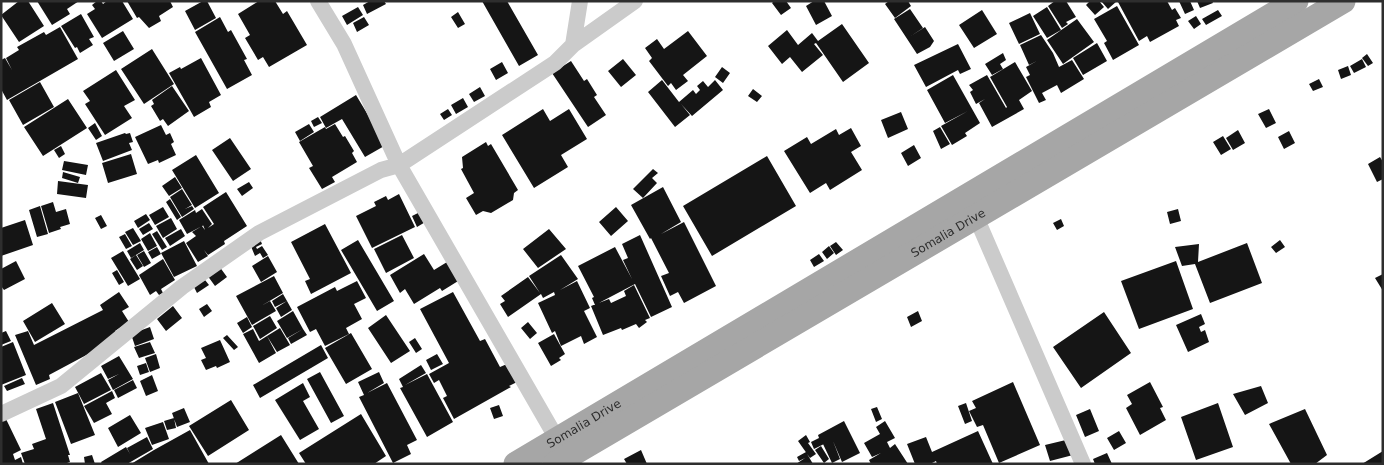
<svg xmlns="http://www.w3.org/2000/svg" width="1384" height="465" viewBox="0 0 1384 465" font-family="'DejaVu Sans',sans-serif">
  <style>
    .building { fill: #151515 }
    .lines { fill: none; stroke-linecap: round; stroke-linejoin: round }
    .street { stroke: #cbcbcb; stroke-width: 16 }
    .primary { stroke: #a6a6a6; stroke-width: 25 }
    .labels { text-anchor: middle; stroke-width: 5; stroke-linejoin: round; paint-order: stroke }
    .street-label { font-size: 12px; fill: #2e2e2e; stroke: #fff }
  </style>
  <rect width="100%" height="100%" fill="#fff"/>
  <!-- building -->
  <path class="building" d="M19,1H28L44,26L19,42L1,15Z
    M37,1H79L67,9L70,14L52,25Z
    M97,1H101L103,4L107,1H122L133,19L102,38L87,14L95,9L92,5Z
    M127,1H170L173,7L159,16L161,21L149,28L139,17L137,18Z
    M203,1H207L216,18L195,30L185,11Z
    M259,1H275L283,14L287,11L307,45L269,67L263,57L258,60L245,38L250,35L238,14Z
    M370,1H384L386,4L367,14L363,5Z
    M482,1H507L538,55L519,66Z
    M774,1H786L791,8L781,15L772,3Z
    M814,1H824L832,16L816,25L806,6Z
    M889,1H908L911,6L895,18L885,4Z
    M1055,1H1066L1076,17L1066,22L1068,24L1062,28L1048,6Z
    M1090,1H1099L1104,7L1095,15L1086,5Z
    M1101,1H1117L1108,9Z
    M1119,1H1167L1172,10L1175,8L1181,18L1176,20L1179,26L1150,42L1147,36L1139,41L1118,2Z
    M1179,1H1190L1194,10L1185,14Z
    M1197,1H1212L1213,3L1200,8Z
    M1117,6L1139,45L1113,60L1104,43L1107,41L1094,19Z
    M358,7L363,15L347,25L342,16Z
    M1047,7L1061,30L1047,38L1033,16Z
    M910,9L923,28L911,36L925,27L934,41L930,47L917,54L894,19Z
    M982,10L997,34L974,48L959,25Z
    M1218,10L1222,16L1206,25L1202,19Z
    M458,12L465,24L458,28L451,17Z
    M1030,13L1040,34L1019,44L1009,23Z
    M81,14L94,37L89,39L93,45L80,53L77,47L75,48L61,26Z
    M1196,16L1201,24L1194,29L1188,21Z
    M220,17L228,32L231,30L247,59L244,60L252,75L227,89L195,32Z
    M364,17L369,25L357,32L353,23Z
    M1077,19L1094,42L1063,64L1047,40Z
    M842,24L869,63L843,82L816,43L814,44L823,55L802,72L790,57L782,64L768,46L787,30L798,45L812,33L818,41Z
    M60,27L78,59L7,100L1,89V60L5,58L12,70L6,58L19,50L17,47L44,32L46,35Z
    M123,31L134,49L114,61L103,43Z
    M688,31L707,56L683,75L688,81L676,90L671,83L668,86L649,61L652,58L645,48L657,39L664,49Z
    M1041,35L1053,53L1059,67L1072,60L1084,79L1061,93L1057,85L1042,93L1046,100L1039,103L1026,77L1030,75L1026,67L1037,61L1029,65L1020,45Z
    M1097,43L1107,61L1083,75L1073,58Z
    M958,44L971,69L960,74L958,70L926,87L914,65Z
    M152,49L174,84L144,104L121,69Z
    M1003,53L1006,60L1000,64L1003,69L992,75L985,64Z
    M1367,54L1373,63L1368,66L1362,58Z
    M201,58L221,95L209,102L211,107L194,117L169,73L180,67L181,69Z
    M623,59L636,75L621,87L608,71Z
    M1362,59L1366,67L1354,73L1350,66Z
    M571,61L584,81L587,79L597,95L594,97L606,115L588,127L552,73Z
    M502,62L508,73L496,80L490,69Z
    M1015,62L1032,91L1019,100L1024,109L992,127L979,103L985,99L976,104L970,92L973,90L969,85L987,75L1006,108L1007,107L990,77Z
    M1348,66L1351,75L1341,79L1338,70Z
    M722,67L730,73L723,83L715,77Z
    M116,70L135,100L124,106L132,118L105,135L85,104L90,101L83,91Z
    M953,75L980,123L965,133L967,136L952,145L941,126L968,111L945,123L927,90Z
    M1319,79L1323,87L1313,91L1309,84Z
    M662,80L679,102L693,90L696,94L700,90L697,86L703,81L708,87L715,80L723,90L692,116L681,104L690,115L675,127L648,92Z
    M40,82L54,107L23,125L9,100Z
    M172,86L189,111L168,126L163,119L160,121L151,106L154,104L152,100Z
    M480,87L485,96L474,102L469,94Z
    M753,89L762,96L757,102L748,96Z
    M356,95L386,145L365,157L342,119L326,128L320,117Z
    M463,98L468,107L456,114L451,105Z
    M68,99L87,128L43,156L24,127Z
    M448,109L452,115L444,120L440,114Z
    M543,109L550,121L569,109L587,139L561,155L568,167L534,188L502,135Z
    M1269,109L1276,123L1266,128L1258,114Z
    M901,112L908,129L888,138L881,120Z
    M318,117L322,123L314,127L311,121Z
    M95,123L102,136L96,140L88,128Z
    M309,124L314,132L300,141L295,132Z
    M335,124L343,137L345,136L354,151L352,153L357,162L332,177L335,182L322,189L309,168L313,166L299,142L325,127L326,129Z
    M161,125L166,135L170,133L174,142L171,144L176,155L159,163L158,160L148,164L135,137Z
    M940,127L950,144L941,149L933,131Z
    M851,128L861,146L851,152L862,170L830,190L826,183L810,193L784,151L807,137L811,144L836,129L839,135Z
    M1238,130L1245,143L1233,150L1226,138Z
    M1289,131L1295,143L1284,149L1278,137Z
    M125,133L126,134L130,133L133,142L129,143L132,150L103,161L96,143Z
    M1223,136L1231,149L1221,155L1213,142Z
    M230,138L251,169L233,181L212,150Z
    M486,142L488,146L491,144L518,190L514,193L513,200L491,213L483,211L476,215L466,198L474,193L461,169L463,168L462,157Z
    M914,145L921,158L908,166L901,153Z
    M61,146L65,154L59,158L54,150Z
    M131,154L137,174L108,183L102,163Z
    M196,155L219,193L195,208L172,170Z
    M767,156L796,206L712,256L683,206Z
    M1380,157L1383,162V179L1377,182L1368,164Z
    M64,161L88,165L86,175L62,170Z
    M653,169L658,173L652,178L657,183L643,198L633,189Z
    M63,172L80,177L78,183L62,178Z
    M175,177L182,188L169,196L162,186Z
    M58,181L88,185L86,198L57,194Z
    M249,182L253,188L242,196L237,189Z
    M663,187L681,222L661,234L684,222L716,286L684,303L678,292L670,296L661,276L669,273L651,238L650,239L631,205Z
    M182,189L192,205L185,209L192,206L194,209L182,217L170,197Z
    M226,192L247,226L224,241L225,244L208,255L204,250L208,256L198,262L186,243L196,236L192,232L202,226L205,230L203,225H204L187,234L179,220L195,210L196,213L202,209L212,224L208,228L214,224L203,207Z
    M399,194L415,227L372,248L356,216L376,206L374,202L386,196L388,200Z
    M170,199L181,217L177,220L166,202Z
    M53,202L56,212L66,209L70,224L60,227L61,229L49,233L41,206Z
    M40,206L48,234L37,237L29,210Z
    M163,207L169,217L155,225L149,215Z
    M616,207L628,221L611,236L599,222Z
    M1178,209L1181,221L1170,224L1167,212Z
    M422,211L427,221L417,227L412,216Z
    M146,214L150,220L138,228L134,221Z
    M101,215L107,226L101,229L95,218Z
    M171,218L177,229L163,238L156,226Z
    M1061,219L1064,226L1057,230L1053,223Z
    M25,220L33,245L1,256V228Z
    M149,223L153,229L143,235L139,229Z
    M325,224L351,273L311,294L305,281L310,279L291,242Z
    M133,228L141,241L133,245L125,232Z
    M181,229L185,236L170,246L165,238Z
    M549,229L566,249L538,268L523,249Z
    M157,231L167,247L162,250L152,234Z
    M150,233L157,246L148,251L141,239Z
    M125,234L132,246L126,249L119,237Z
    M402,235L414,258L386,273L374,249Z
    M640,235L672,307L651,317L635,284L595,305L592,298L594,297L578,266L615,247L632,279L623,260L628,258L622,244Z
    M260,239L262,244L256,247L257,249L262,246L268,255L263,258L260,253L255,256L250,244Z
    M358,240L394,301L377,311L341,250Z
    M1280,240L1285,247L1276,253L1271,247Z
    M184,241L197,266L174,277L161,253Z
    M836,242L843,250L836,255L830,246Z
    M140,243L144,250L131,258L127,251Z
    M1247,243L1262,283L1210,303L1195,264L1182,266L1175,247L1199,244L1198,262Z
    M829,246L834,253L827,259L822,252Z
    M157,247L161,254L152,259L148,252Z
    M123,251L140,279L128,286L111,258Z
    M144,251L151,263L144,267L137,255Z
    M424,254L434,270L452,259L463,278L442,291L440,288L414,304L405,289L400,293L390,275Z
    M819,254L824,261L814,267L810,260Z
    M136,255L143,266L137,270L130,259Z
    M561,255L578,279L560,290L577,281L590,308L584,311L597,337L584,344L581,336L561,346L555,331L552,333L538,303L555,295L554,292L543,298L541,294L508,317L500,304L505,301L501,296L528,277L540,293L529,276Z
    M268,256L277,272L261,282L252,266Z
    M163,259L175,280L161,289L163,293L159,295L156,291L150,295L139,275Z
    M16,261L25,279L4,290L1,286V269Z
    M1176,261L1193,309L1139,329L1121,281Z
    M219,266L227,277L215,286L207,275Z
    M117,270L124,282L119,285L112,273Z
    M1383,274V291L1375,278Z
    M274,276L283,293L261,306L270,301L276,311L252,325L236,296Z
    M205,280L209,285L197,293L194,287Z
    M357,281L366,298L354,304L362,319L346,328L349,334L325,346L316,329L310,332L297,307L335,287L337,291Z
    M634,285L650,318L645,320L647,322L639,328L636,324L622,330L621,328L603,335L591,306L609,299L611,303L626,296L624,291Z
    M119,292L129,307L122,311L129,322L115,331L118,335L107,344L49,375L50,379L36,385L15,335L28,331L34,345L103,310L100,305Z
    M453,292L480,341L485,339L500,367L507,364L517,382L509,386L511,387L454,419L443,398L447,396L439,380L434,383L429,374L449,363L420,309Z
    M283,294L287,301L275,307L272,301Z
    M287,301L292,310L281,317L276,308Z
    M52,303L65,324L35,342L23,321Z
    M207,304L212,311L204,317L199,309Z
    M173,306L182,318L166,331L157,319Z
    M293,311L303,329L287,338L277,321Z
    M918,311L922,321L911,327L907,317Z
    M1104,312L1131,353L1081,388L1053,347Z
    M1201,314L1205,324L1199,327L1201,332L1205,330L1209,342L1188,352L1176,325Z
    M386,315L410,351L391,363L368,328Z
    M270,316L277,328L260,339L253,326Z
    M247,317L252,327L243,333L237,323Z
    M528,322L537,333L530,339L521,328Z
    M150,327L154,339L135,346L131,334Z
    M280,328L290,345L277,352L267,336Z
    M253,329L259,341L267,336L276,353L259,363L243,334Z
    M303,329L307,335L291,344L288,338Z
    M6,331L11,341L1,345V333Z
    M351,333L372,369L346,384L325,348Z
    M554,334L565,354L559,358L561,360L551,366L538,343Z
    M227,335L238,347L234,350L223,338Z
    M415,338L422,349L416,353L409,342Z
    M220,340L230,362L217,368L216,366L206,370L201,360L206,358L201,348Z
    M13,342L26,375L1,385V347Z
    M150,342L155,353L139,358L134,347Z
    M321,345L328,358L260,398L253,385Z
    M156,354L160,368L150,372L145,358Z
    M437,354L443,364L431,370L426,360Z
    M119,356L133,379L113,390L108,380L119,374L108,379L101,366Z
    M146,363L149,372L140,375L137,366Z
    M421,365L426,373L405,385L427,374L453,422L427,437L400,388L403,387L399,379Z
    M320,372L344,416L331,423L307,379Z
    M379,372L384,383L367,393L387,383L417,440L407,445L411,454L393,463L359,397L364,395L358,382Z
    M101,373L111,390L84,404L75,387Z
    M152,375L158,391L146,396L140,381Z
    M22,378L25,384L7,391L4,386Z
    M133,380L137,388L118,398L114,390Z
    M1013,382L1040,445L999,463L983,425L977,427L969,411L976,408L972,401Z
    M1150,382L1163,407L1160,408L1166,420L1140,435L1126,408L1132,404L1127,395Z
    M303,383L310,397L303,401L319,429L300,440L275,400Z
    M1261,386L1268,403L1245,415L1233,394Z
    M112,391L115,398L106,403L112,414L94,423L84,406Z
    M78,393L95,435L71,444L55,402Z
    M231,400L249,430L208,456L189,426Z
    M53,403L70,455H68L70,462L64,464H25L21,453L34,449L32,444L46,439L36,409Z
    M966,403L972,421L965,424L958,406Z
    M1218,403L1233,447L1196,460L1181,417Z
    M499,405L503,416L494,419L490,408Z
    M877,407L882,419L876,422L871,409Z
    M184,408L190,422L177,427L172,413Z
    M1090,409L1099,431L1085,437L1076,415Z
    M1305,409L1327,455L1315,464H1291L1269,424Z
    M361,414L386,456L374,464H306L299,453Z
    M130,415L141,433L118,447L108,428Z
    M174,418L176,428L167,430L164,421Z
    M6,419L21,450L13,454L15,460L21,457L23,464L1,463V421Z
    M844,421L860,453L842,462L833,441L840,459L832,463L823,444H824L814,449L811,442L819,438L818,435Z
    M885,421L895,438L887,442L890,448L895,444L908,464H871L869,460L881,453L872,457L864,443L880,434L876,427Z
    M163,422L169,439L152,445L145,428Z
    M190,430L209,464H131L154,450Z
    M978,431L993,464H937L936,461L930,464H915L907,444L926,437L932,452Z
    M1119,431L1126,443L1114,450L1107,438Z
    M281,435L299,464H235Z
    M806,435L810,442L808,443L816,454L810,458L798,441Z
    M147,437L153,449L127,464H102L101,462L126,447L130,454L127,448Z
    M1070,439L1073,455L1050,461L1045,445Z
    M821,446L829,459L824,463L815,450Z
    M641,450L647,464H627L624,459Z
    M1383,451V464H1362Z
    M806,452L813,464H796L805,458L799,461L797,457Z
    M1107,453L1112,464H1095L1093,459Z
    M92,455L95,464H85L84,457Z"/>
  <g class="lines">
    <!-- street -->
    <path class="street" d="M573,45L635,1
      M976,217L1083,464
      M1,414L61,386L182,287L259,233L381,170L399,165L344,44L318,1
      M557,439L399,165L555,63L573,45L580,1"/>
    <!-- primary -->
    <g class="primary">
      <path id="s1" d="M516,464L1296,1"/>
      <path id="s2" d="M555,464L1343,1"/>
    </g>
  </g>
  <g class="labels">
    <!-- street labels -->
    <g class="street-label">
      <text dy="4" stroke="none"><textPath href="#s2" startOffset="456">Somalia Drive</textPath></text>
      <text dy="4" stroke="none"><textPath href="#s1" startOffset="79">Somalia Drive</textPath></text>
    </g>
  </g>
  <!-- border -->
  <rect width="1384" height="465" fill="none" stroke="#2e2e2e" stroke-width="5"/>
</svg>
